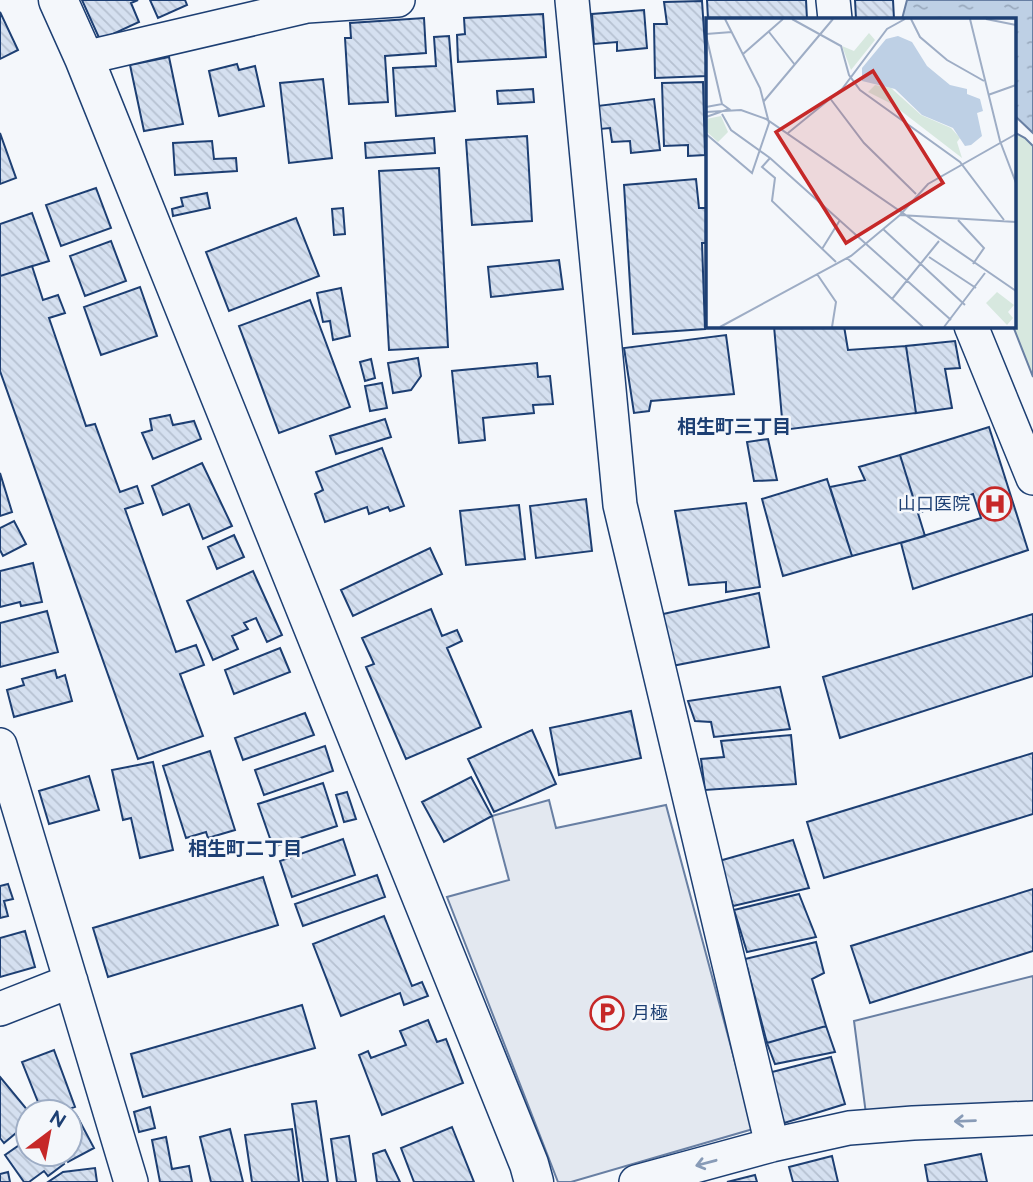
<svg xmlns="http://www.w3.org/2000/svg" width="1033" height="1182" viewBox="0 0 1033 1182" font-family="Raleway,'Noto Sans JP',sans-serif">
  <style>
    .green { fill: #d7e8df; stroke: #687fa3; stroke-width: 2 }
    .parking { fill: #e3e8f0; stroke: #687fa3; stroke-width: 2 }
    .water { fill: url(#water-ripples); stroke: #687fa3; stroke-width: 2 }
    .building { fill: url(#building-back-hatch); stroke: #1d3f73; stroke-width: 2 }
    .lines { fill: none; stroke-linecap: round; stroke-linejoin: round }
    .street-casing { stroke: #1d3f73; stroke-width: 36 }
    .secondary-casing { stroke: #1d3f73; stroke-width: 41 }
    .street { stroke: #f4f7fb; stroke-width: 33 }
    .secondary { stroke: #f4f7fb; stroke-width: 38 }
    .oneway { stroke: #889bb7 }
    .labels { text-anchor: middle; stroke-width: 5; stroke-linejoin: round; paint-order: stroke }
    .poi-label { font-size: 18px; fill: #1d3f73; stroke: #f4f7fb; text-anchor: end }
    .neighbourhood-label { font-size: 19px; font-weight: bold; fill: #1d3f73; stroke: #f4f7fb }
    .inset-road { fill: none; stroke: #9eadc5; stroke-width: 2 }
    .view { fill: #c62828; fill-opacity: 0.15; stroke: #c62828; stroke-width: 3.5 }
    .inset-edge { fill: none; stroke: #1d3f73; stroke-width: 3.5 }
  </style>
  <defs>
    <pattern id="water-ripples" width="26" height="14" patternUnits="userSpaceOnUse" patternTransform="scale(1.75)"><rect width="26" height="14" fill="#bed0e5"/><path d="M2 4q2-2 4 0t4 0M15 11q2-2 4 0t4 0" fill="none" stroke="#9aaabe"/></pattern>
    <pattern id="building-back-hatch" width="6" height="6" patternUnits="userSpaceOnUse" patternTransform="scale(1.75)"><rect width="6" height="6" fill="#d5e0f0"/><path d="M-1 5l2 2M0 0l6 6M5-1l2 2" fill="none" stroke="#b6c1d1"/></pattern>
  </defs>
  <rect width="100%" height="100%" fill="#f4f7fb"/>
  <!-- green -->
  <path class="green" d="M1014,132L1025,138L1033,146V377L1013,326Z"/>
  <!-- parking -->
  <path class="parking" d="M549,800L556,828L666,805L753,1129L571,1182H558L447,897L509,880L492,816Z
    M1033,976V1115L867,1122L854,1021Z"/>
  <!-- water -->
  <path class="water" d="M907,0H1033V133L1014,115V19H902Z"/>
  <!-- building -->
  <path class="building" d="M82,0H138L131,3L139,22L100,40Z
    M150,0H185L187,5L158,18Z
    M707,0H806L807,19H708Z
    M855,0H893L894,19H856Z
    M702,1L707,76L655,78L654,24H667L664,2Z
    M644,10L647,48L617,51V42L594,44L592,14Z
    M0,12L18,50L0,59Z
    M543,14L546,57L458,62L457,35L465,34L464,18Z
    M424,18L426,53L385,56L388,102L349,104L345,38H351L350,23Z
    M449,36L455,111L396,116L393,68L436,66L434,37Z
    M169,57L183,124L144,131L130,65Z
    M237,64L239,70L255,66L264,106L219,116L209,71Z
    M323,79L332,158L289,163L280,83Z
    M703,82L705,155L688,156V145L664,146L662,83Z
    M533,89L534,102L498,104L497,91Z
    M654,99L660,150L631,153L630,141L612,142L610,128L600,129L597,106Z
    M0,133L16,178L0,184Z
    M527,136L532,221L472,225L466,140Z
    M434,138L435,153L366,158L365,143Z
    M212,141L214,159L236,158L237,171L175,175L173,143Z
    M439,168L448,347L389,350L379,171Z
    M696,179L699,208H708V243H702L705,329L633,334L624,185Z
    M96,188L111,228L61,246L46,205Z
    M207,193L210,208L173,216L172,209L183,206L181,198Z
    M343,208L345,234L334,235L332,209Z
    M32,213L49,261L0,276V224Z
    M296,218L319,276L229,311L206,252Z
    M111,241L126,281L85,296L70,256Z
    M559,260L563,289L491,297L488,267Z
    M32,266L43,300L58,295L65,313L49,318L86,426L95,424L120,492L137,486L143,503L125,509L176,652L196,645L204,665L180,674L203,736L138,759L0,371V276Z
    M140,287L157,336L101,355L84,307Z
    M341,288L350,336L333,340L330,321L323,322L317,293Z
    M310,300L350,407L279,433L239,326Z
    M774,326H844L848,350L906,346L916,413L783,430Z
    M726,335L734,394L651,401L649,411L634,413L624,348Z
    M955,341L960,368L945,369L952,408L916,413L906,346Z
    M418,358L421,376L411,390L393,393L388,363Z
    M371,359L375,378L365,381L360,362Z
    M537,363L538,377L550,376L553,404L533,405L534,413L483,418L485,440L459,443L452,371Z
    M382,383L387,408L370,411L365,386Z
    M170,415L173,425L194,421L201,439L153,459L142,433L152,430L150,419Z
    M385,419L391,437L336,454L330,436Z
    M989,427L1028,550L913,589L901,543L981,518L973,494L918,513L900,455Z
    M768,439L777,480L754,481L747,442Z
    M382,448L404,506L390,511L388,507L369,514L367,507L325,522L315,494L323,490L316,472Z
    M900,455L925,536L852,556L830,487L865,480L859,467Z
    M202,463L232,526L203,539L189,504L163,515L152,486Z
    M0,473L12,512L0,516Z
    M827,479L852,556L783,576L762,499Z
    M586,499L592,551L536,558L530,506Z
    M746,503L760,587L726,592V582L689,585L675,511Z
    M519,505L525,559L466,565L460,511Z
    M14,521L26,544L3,556L0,550V528Z
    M234,535L244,557L217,569L208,547Z
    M430,548L442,574L353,616L341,590Z
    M33,563L42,602L21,606L20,602L0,607V571Z
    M253,571L282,635L267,642L256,618L244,623L248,629L232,636L238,649L213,660L187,601Z
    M759,593L769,647L672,666L663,614Z
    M431,609L442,636L457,630L462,641L447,648L481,727L406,759L366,667L374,664L362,638Z
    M47,611L58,652L0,667V623Z
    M1033,614V676L840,738L823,677Z
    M280,648L290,672L234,694L225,670Z
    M55,670L57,678L65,675L72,701L14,717L7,690L24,685L22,679Z
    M780,687L790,729L714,737L711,722L695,721L688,701Z
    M631,711L641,758L559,775L550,728Z
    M305,713L314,735L243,760L235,738Z
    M532,730L556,784L494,812L468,759Z
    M791,735L796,784L705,790L701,759L724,757L721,741Z
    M325,746L333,771L264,795L255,770Z
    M210,751L235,830L208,838L206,832L186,838L163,766Z
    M1033,753V814L824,878L807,822Z
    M153,762L173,850L140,858L131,818L123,820L112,770Z
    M89,776L99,810L49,824L39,791Z
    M471,777L492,816L444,842L422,802Z
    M323,783L337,826L273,847L258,804Z
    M347,792L356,819L344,822L336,795Z
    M343,839L355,875L292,897L280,861Z
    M793,840L809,888L733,906L719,861Z
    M377,875L385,897L303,926L295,904Z
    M263,877L278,925L108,977L93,928Z
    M8,884L13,899L4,901L8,916L0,918V886Z
    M1033,889V951L870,1003L851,946Z
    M799,894L816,937L747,952L734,910Z
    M384,916L412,986L422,982L428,996L404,1005L400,993L341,1016L313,944Z
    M25,931L35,967L0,977V938Z
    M816,942L824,973L812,979L826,1026L767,1043L745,959Z
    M302,1005L315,1048L143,1097L131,1054Z
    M428,1020L437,1042L446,1039L463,1083L382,1115L359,1055L368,1051L371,1058L406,1045L400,1031Z
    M826,1026L835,1052L775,1064L767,1043Z
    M54,1050L75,1107L60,1112H42L22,1062Z
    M831,1057L845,1104L781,1124L772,1072Z
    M0,1077L29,1112H28V1123L4,1143L0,1138Z
    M316,1101L328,1182H303L292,1104Z
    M150,1107L155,1128L139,1132L134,1112Z
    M77,1116L94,1148L68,1162L64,1154H70V1119Z
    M452,1127L474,1182H414L401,1148Z
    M230,1129L243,1182H211L200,1137Z
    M292,1129L299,1182H252L245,1135Z
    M349,1136L356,1182H337L331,1139Z
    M166,1137L172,1169L189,1166L192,1182H160L152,1140Z
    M28,1139V1154H57L64,1164L48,1176L44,1171L29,1182H24L5,1155Z
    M385,1150L400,1182H377L373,1154Z
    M981,1154L987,1182H928L925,1165Z
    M832,1156L838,1182H793L789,1167Z
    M95,1168L97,1182H48L63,1172Z
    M8,1172L10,1182H0V1174Z
    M755,1175L757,1182H727Z"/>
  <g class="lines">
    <defs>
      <path id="street" d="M572,0L620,505L772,1145
        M833,0L835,19
        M84,58L307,6L398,0
        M971,326L1033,478
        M0,745L131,1182
        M0,1009L71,981
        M636,1182L772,1145L849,1128L913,1123L1033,1118"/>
      <path id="secondary" d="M58,0L84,58L529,1164L534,1182"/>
    </defs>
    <!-- street casing -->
    <use href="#street" class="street-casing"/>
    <!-- secondary casing -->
    <use href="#secondary" class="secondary-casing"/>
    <!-- street -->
    <use href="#street" class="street"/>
    <!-- secondary -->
    <use href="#secondary" class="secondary"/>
  </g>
  <!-- one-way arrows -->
  <defs><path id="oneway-shaft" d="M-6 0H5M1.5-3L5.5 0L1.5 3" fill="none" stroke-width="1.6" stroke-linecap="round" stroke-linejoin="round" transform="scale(1.75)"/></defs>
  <g class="oneway">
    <use href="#oneway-shaft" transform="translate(965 1121) rotate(178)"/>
    <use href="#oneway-shaft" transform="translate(706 1163) rotate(165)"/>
  </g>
  <!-- icons -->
  <defs>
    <symbol id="hospital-ring" viewBox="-11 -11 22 22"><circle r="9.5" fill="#f4f7fb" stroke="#c62828" stroke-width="1.5"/><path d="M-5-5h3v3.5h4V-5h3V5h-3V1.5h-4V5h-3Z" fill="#c62828"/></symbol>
    <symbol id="parking-ring" viewBox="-11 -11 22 22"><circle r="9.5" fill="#f4f7fb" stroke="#c62828" stroke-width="1.5"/><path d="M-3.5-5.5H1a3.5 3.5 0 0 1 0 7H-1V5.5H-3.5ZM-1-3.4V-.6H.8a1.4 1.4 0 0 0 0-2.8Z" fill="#c62828"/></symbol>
  </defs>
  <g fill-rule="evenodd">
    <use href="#hospital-ring" x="976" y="485" width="38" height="38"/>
    <use href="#parking-ring" x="588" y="994" width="38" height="38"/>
  </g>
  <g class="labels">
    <!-- poi labels -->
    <g class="poi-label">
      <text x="970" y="510">山口医院</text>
      <text x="632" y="1019" text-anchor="start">月極</text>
    </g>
    <!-- neighbourhood labels -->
    <g class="neighbourhood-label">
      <text x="734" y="433">相生町三丁目</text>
      <text x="245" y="855">相生町二丁目</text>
    </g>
  </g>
  <!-- overview -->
  <g transform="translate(706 18)">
    <rect width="310" height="310" fill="#f4f7fb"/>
    <path d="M163,15L169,22L145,52L136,28L148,33Z" fill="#d7e8df"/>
    <path d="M169,67L185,70L215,97L245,110L254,120L251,124L256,140L186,86L162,74ZM15,98L22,114L12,124L0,113V101ZM291,274L308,287L302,294L307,300L301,307L280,285Z" fill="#d7e8df"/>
    <path d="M192,18L206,24L221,48L244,67L261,71V76L274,81L277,93L271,95L276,118L265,127L259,128L247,110L216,97L189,71L156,63V50L180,21Z" fill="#bed0e5"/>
    <path class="inset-road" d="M86,1L135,28L143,57L154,72L254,144L298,202M205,1L214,19L241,42L278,63M264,1L294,123L310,165M280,1L310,7M63,14L89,47M0,16L26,14M0,17L16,86M37,36L77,1M282,77L310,67M123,79L158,125L210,176M58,83L127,1M0,89L16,86L23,91L0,99M0,94L35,92L60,101L310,273M16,96L25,112L64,140L245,302M82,115L136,71L181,11L199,1M0,116L46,155L63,105L54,70L19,1M64,140L56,149L69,160L66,183L130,244M194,197L222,166L310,116M252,202L278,230L267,246M177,211L259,287M116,231L134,202M223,239L270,270M141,240L217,309M111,256L130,284L126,309M186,281L233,223M14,309L145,238L194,197L310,204M238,309L279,255"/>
    <path class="view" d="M167,53L237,165L140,225L70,114Z"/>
    <rect width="310" height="310" class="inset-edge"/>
  </g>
  <!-- north arrow -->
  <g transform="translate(49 1133) rotate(32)"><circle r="33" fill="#f4f7fb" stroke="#9eadc5" stroke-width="2"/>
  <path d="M0-5L12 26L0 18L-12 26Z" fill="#c62828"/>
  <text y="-10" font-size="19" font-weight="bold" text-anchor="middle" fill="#1d3f73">N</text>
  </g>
</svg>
